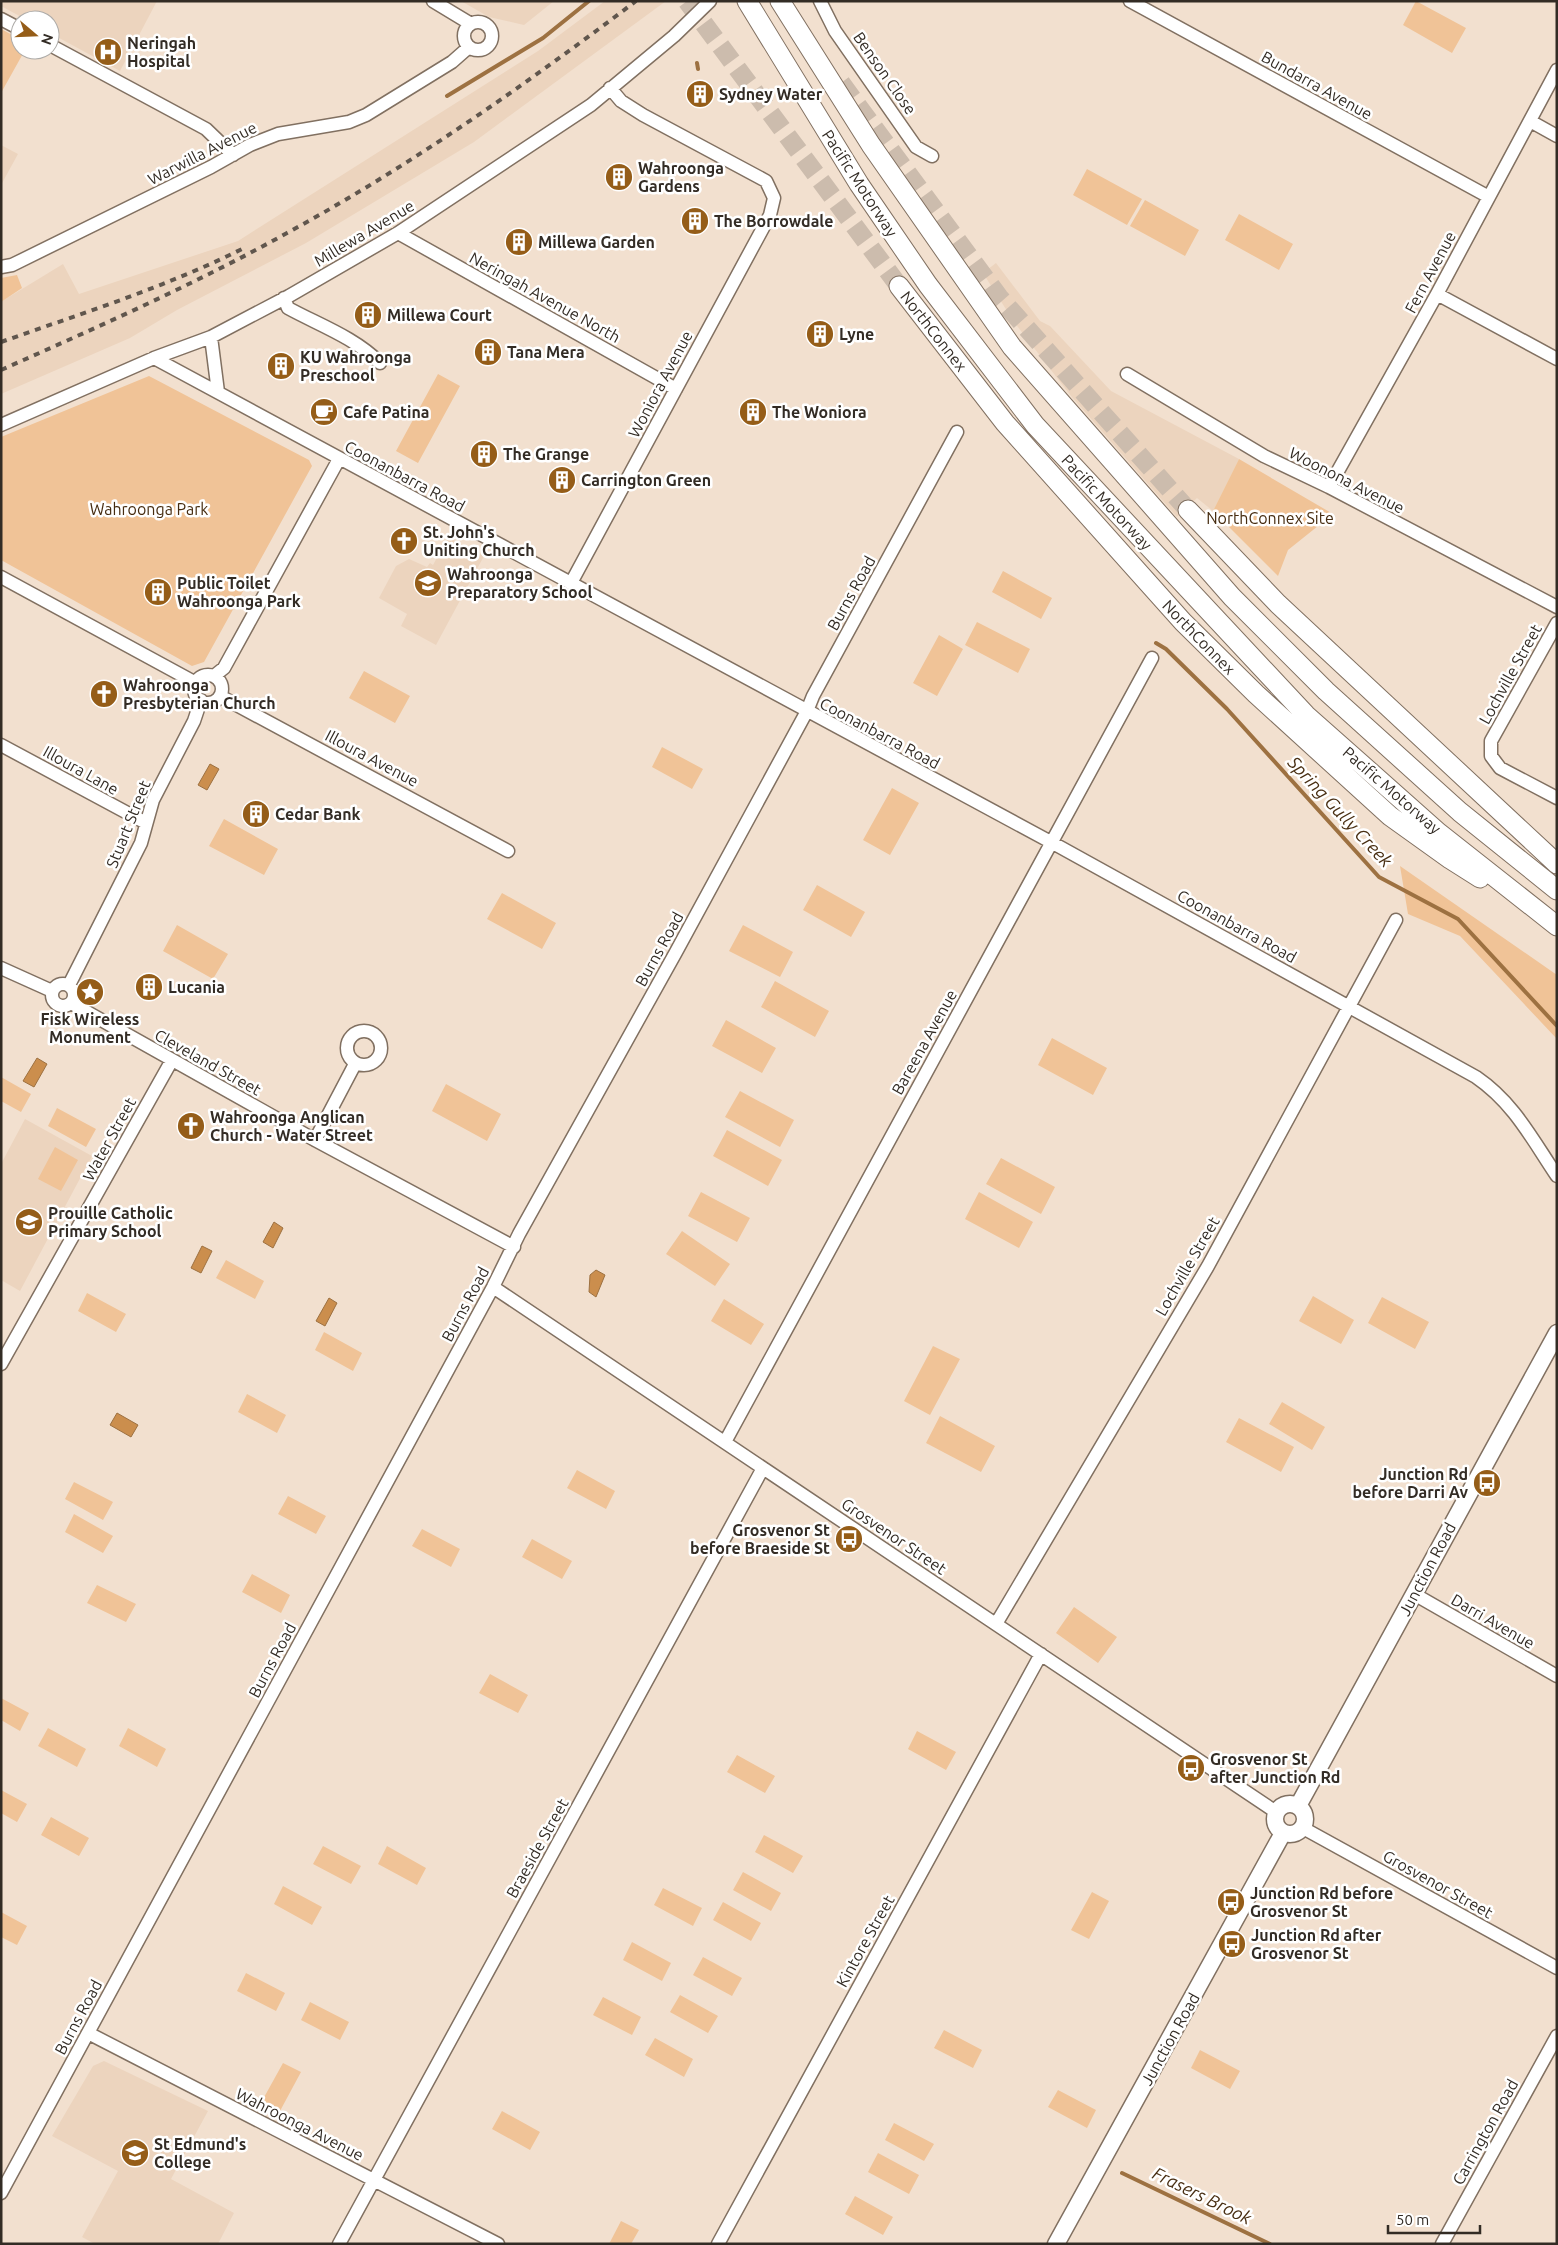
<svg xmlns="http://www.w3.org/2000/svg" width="1558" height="2245" viewBox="0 0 1558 2245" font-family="Ubuntu,sans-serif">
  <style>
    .built { fill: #ecd4be }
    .green { fill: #f0c397 }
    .water { fill: #cb8e4d; stroke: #9d7141 }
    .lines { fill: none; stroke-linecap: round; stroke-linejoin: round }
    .stream { stroke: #9d7141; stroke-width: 4 }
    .highway-tunnel { stroke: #ccbcad; stroke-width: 19; stroke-dasharray: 19 9; stroke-linecap: butt }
    .minor-casing { stroke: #817061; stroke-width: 15 }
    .major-casing { stroke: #817061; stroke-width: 19 }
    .highway-casing { stroke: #817061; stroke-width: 21 }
    .minor { stroke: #fff; stroke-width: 12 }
    .major { stroke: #fff; stroke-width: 16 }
    .highway { stroke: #fff; stroke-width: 19 }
    .rail { stroke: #60564d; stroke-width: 4; stroke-dasharray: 6 6; stroke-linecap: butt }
    .labels { text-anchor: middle; stroke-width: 5; stroke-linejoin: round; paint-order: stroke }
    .poi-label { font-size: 16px; font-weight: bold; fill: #332c25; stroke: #fff; text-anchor: start }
    .street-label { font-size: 16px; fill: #332c25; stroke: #fff }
    .park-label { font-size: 16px; fill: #462c10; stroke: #fff }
    .water-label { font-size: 18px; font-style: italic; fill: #492f13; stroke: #fff }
  </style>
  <rect width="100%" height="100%" fill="#f2e0cf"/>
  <!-- built -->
  <path class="built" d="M1,1H157L120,71L50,33V20H27L1,6Z
    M461,1H554L524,25L489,17Z
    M605,1H666L474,142L306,243L177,310L130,338L1,394V302L4,300L63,264L79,294L238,241L538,51Z
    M1,145L18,154L1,185Z
    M996,263L1040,321L1050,326L1111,391L1239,459L1213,511L1197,498L1177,517L1071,396L1014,322L983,273Z
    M448,537L484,556L436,645L401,626L407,614L379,598L396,566L409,559L427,567L430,563L433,565Z
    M25,1119L92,1156L20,1291L1,1280V1164Z
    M104,2061L208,2111L171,2179L234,2213L218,2244H95L82,2237L118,2171L52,2136L93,2066Z"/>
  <!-- green -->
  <path class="green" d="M1416,1L1466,28L1452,53L1403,25Z
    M1,29L20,39V50H25L1,93Z
    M1087,169L1142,199L1127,225L1073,195Z
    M1145,200L1199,230L1185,256L1130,226Z
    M1239,214L1293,244L1279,270L1225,240Z
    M17,275L22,288L1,302V278Z
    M438,374L460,386L418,463L396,451Z
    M149,376L309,460L312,466L204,662L192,666L1,560V437Z
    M1239,459L1333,514L1288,550L1278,576L1213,511Z
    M1003,571L1052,598L1041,619L992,592Z
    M977,622L1030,649L1018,673L965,645Z
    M939,635L963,649L937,696L913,683Z
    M364,671L410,696L395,723L349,698Z
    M662,747L703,769L692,789L652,767Z
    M892,788L919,803L890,855L863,840Z
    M224,819L278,849L264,875L209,846Z
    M1400,866L1557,975V1039L1460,936L1408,914Z
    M817,885L865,912L851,937L803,910Z
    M502,893L556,923L542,949L487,919Z
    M177,925L228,954L213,979L163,951Z
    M743,925L793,952L780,977L729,951Z
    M775,981L829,1011L815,1037L761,1007Z
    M726,1020L776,1048L762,1073L712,1046Z
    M1052,1038L1107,1068L1093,1095L1038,1065Z
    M1,1077L31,1094L21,1112L1,1101Z
    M446,1084L501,1114L487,1141L432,1111Z
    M740,1091L794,1120L780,1147L725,1117Z
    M57,1108L96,1129L86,1147L48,1126Z
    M727,1130L782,1160L768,1186L713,1156Z
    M55,1147L78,1160L61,1191L38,1179Z
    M1001,1158L1055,1187L1041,1214L986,1184Z
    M701,1192L750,1218L737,1242L688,1216Z
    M979,1192L1033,1222L1019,1248L965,1219Z
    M682,1231L730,1264L715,1286L666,1254Z
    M226,1260L264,1281L255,1299L216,1278Z
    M87,1293L126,1314L116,1332L78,1311Z
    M1313,1296L1354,1320L1341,1344L1299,1321Z
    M1382,1297L1429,1322L1415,1349L1368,1323Z
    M724,1299L764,1324L751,1345L711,1321Z
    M324,1332L362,1353L353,1371L315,1350Z
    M933,1346L960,1359L930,1415L904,1401Z
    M247,1394L286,1415L277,1433L238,1412Z
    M1282,1402L1325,1427L1312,1450L1269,1424Z
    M940,1416L995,1446L981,1472L926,1443Z
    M1239,1418L1294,1447L1281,1472L1226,1442Z
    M577,1470L615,1491L606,1509L567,1488Z
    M74,1482L113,1502L103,1520L65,1499Z
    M288,1496L326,1516L316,1534L278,1514Z
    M74,1514L113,1536L103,1553L65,1532Z
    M422,1529L460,1549L451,1567L412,1546Z
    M532,1539L572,1561L562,1579L522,1557Z
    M252,1574L290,1595L281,1613L242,1592Z
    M97,1585L136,1604L126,1622L87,1603Z
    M1074,1607L1117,1637L1098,1663L1056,1633Z
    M490,1674L528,1695L518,1713L479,1693Z
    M1,1698L29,1713L20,1731L1,1720Z
    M48,1728L86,1749L77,1767L38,1746Z
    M128,1728L166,1749L157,1767L119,1746Z
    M917,1731L956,1752L946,1770L908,1749Z
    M737,1755L775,1776L765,1793L727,1772Z
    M1,1790L27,1804L17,1822L1,1813Z
    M51,1817L89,1838L79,1856L41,1835Z
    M764,1835L803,1856L793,1873L755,1852Z
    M323,1846L361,1866L351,1884L313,1864Z
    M387,1846L426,1868L417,1885L378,1864Z
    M743,1872L781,1893L771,1911L733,1890Z
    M283,1886L322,1907L312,1925L274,1904Z
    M663,1888L702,1908L693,1926L654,1905Z
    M1092,1892L1109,1901L1089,1939L1071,1930Z
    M723,1902L761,1923L751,1941L713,1920Z
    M1,1912L27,1926L17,1945L1,1937Z
    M632,1942L671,1963L662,1981L623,1960Z
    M703,1957L742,1978L732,1996L693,1975Z
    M246,1973L285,1993L276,2011L237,1991Z
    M680,1995L718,2016L708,2033L670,2012Z
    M603,1997L641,2017L632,2035L593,2015Z
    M310,2002L349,2022L340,2040L301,2020Z
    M944,2030L982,2050L973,2068L934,2048Z
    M655,2038L693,2059L684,2077L645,2055Z
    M1200,2050L1240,2071L1230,2089L1191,2068Z
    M283,2063L301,2072L280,2111L262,2101Z
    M1058,2090L1096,2110L1087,2128L1048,2107Z
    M502,2111L540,2132L530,2150L492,2129Z
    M894,2123L934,2144L924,2161L885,2140Z
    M878,2153L919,2175L909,2194L868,2172Z
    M855,2196L893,2217L883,2235L845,2214Z
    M621,2221L639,2230L631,2244H609Z"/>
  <!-- water -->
  <path class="water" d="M210,764L219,769L207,790L198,785Z
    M37,1058L47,1064L34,1087L23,1081Z
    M274,1222L283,1228L273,1248L263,1242Z
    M202,1246L212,1251L201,1273L191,1268Z
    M596,1270L605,1275L596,1297L589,1292L590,1275Z
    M329,1298L337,1303L325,1326L316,1321Z
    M117,1413L138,1425L131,1437L110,1425Z"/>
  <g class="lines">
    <!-- stream -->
    <path class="stream" d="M697,63L698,69
      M447,96L543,38L589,1
      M1156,643L1166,649L1227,709L1379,877L1458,919L1557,1026
      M1122,2173L1270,2244"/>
    <!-- highway-tunnel -->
    <path class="highway-tunnel" d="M687,1L899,286
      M841,83L999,297L1188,510"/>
    <defs>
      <path id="minor" d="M433,1L471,24
        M820,1L835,31L916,147L932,156
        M1130,1L1489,197
        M1,19L20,29
        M464 36a14 14 0 1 1 28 0a14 14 0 1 1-28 0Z
        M50,45L206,129L233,155
        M1530,121L1557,136
        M398,233L676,389
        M1,267L12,265L211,167L250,145L278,134L349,122L366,115L452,62L469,47
        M1437,294L1557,359
        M284,298L288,308C319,325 354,337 380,363
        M211,337L218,392
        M154,358L1060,847L1476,1077C1514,1103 1532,1139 1557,1176
        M1127,374L1264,456L1329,487L1557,607
        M1,425L154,358L211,337L289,296L398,233L591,105L674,36L710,1
        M1329,487L1437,294L1557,70
        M1,577L196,683
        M571,583L770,215L774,198L766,181L643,115L621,101L610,88
        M1557,623L1491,741V756L1500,768L1557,798
        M194 689a14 14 0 1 1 28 0a14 14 0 1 1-28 0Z
        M214,676L224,668L339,459
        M220,696L508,851
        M1,745L146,823
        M1,968L52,991
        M52 995a11 11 0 1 1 22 0a11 11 0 1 1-22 0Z
        M69,985L141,843L153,800L194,721L201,700
        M71,1003L315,1140L514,1247
        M347 1048a17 17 0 1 1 34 0a17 17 0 1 1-34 0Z
        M315,1140L355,1064
        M493,1287L1276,1812
        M1,1364L172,1060
        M725,1442L1152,658
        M1414,1594L1557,1676
        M996,1624L1208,1266L1396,920
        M1303,1828L1557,1968
        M88,2033L498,2244
        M1,2193L493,1287L519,1234L676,952L807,711L813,696L957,432
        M339,2244L763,1468
        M718,2244L1041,1654
        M1442,2244L1557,2036"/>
      <path id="major" d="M1275 1819a15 15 0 1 1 30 0a15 15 0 1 1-30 0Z
        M1298,1806L1557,1333
        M1056,2244L1283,1833"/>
      <path id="highway" d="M747,1L859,184L928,285L1035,425L1306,715L1439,833L1557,926
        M780,1L871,145L1012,347L1232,597L1326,691L1460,812L1557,890
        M899,286L1005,423L1183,622L1256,694L1390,816L1450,859L1480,878
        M1188,510L1278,604L1557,864"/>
    </defs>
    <!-- minor casing -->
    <use href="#minor" class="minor-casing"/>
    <!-- major casing -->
    <use href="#major" class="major-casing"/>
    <!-- highway casing -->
    <use href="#highway" class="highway-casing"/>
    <!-- minor -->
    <use href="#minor" class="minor"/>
    <!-- major -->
    <use href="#major" class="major"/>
    <!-- highway -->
    <use href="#highway" class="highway"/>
    <!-- rail -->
    <path class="rail" d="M1,342C83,313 166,287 244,248
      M1,370C98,327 195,284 287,233C410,166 525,85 636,1"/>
  </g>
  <!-- icons -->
  <defs>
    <symbol id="hospital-disc" viewBox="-11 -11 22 22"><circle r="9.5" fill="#955d18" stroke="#fff"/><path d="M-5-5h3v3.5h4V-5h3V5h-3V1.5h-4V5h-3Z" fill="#fff"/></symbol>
    <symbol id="building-disc" viewBox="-11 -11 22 22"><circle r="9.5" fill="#955d18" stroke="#fff"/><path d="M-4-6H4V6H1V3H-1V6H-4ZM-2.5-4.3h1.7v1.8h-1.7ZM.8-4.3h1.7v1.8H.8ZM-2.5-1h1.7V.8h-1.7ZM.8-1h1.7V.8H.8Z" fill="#fff"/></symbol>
    <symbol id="cafe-disc" viewBox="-11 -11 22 22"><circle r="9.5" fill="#955d18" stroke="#fff"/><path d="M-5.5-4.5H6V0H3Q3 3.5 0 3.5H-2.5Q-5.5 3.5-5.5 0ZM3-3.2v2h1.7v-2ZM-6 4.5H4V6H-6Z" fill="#fff"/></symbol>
    <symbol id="church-disc" viewBox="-11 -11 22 22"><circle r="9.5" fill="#955d18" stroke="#fff"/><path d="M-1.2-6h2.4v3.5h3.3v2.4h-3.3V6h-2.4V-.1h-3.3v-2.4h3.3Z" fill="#fff"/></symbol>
    <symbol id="school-disc" viewBox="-11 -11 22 22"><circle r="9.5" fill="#955d18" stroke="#fff"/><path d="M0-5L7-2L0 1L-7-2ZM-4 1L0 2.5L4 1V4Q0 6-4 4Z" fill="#fff"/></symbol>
    <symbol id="sight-disc" viewBox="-11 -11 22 22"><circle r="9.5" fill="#955d18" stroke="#fff"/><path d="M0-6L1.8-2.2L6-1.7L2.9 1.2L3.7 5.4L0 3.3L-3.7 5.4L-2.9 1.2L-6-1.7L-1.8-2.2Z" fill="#fff"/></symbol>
    <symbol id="bus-disc" viewBox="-11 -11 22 22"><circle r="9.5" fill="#955d18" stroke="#fff"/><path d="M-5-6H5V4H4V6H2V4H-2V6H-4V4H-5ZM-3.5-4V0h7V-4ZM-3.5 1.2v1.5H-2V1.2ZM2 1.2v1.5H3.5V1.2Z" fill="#fff"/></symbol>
  </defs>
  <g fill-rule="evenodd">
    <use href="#hospital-disc" x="92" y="36" width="32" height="32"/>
    <use href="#building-disc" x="684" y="78" width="32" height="32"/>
    <use href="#building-disc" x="603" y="161" width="32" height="32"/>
    <use href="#building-disc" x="679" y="205" width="32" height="32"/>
    <use href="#building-disc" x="503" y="226" width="32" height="32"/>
    <use href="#building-disc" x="352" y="299" width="32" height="32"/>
    <use href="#building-disc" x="804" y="318" width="32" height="32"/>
    <use href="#building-disc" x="472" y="336" width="32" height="32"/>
    <use href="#building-disc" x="265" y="350" width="32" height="32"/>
    <use href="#cafe-disc" x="308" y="396" width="32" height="32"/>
    <use href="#building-disc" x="737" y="396" width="32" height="32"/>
    <use href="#building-disc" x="468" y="438" width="32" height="32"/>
    <use href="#building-disc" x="546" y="464" width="32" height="32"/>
    <use href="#church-disc" x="388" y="525" width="32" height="32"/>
    <use href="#school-disc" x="412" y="567" width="32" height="32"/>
    <use href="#building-disc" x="142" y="576" width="32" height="32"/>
    <use href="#church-disc" x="88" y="678" width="32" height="32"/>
    <use href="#building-disc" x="240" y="798" width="32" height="32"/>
    <use href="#building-disc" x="133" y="971" width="32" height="32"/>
    <use href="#sight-disc" x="74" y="976" width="32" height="32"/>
    <use href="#church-disc" x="175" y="1110" width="32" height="32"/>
    <use href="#school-disc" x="13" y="1206" width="32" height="32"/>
    <use href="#bus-disc" x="1471" y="1467" width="32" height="32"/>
    <use href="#bus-disc" x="833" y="1523" width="32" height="32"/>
    <use href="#bus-disc" x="1175" y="1752" width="32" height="32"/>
    <use href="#bus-disc" x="1215" y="1886" width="32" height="32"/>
    <use href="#bus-disc" x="1216" y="1928" width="32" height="32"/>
    <use href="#school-disc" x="119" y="2137" width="32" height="32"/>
  </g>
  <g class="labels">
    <!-- poi labels -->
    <g class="poi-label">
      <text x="127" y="49">Neringah<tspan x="127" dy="18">Hospital</tspan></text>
      <text x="719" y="100">Sydney Water</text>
      <text x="638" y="174">Wahroonga<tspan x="638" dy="18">Gardens</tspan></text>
      <text x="714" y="227">The Borrowdale</text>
      <text x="538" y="248">Millewa Garden</text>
      <text x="387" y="321">Millewa Court</text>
      <text x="839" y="340">Lyne</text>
      <text x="507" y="358">Tana Mera</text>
      <text x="300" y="363">KU Wahroonga<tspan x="300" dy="18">Preschool</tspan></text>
      <text x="343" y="418">Cafe Patina</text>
      <text x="772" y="418">The Woniora</text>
      <text x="503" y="460">The Grange</text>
      <text x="581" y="486">Carrington Green</text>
      <text x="423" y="538">St. John's<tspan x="423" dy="18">Uniting Church</tspan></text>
      <text x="447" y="580">Wahroonga<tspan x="447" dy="18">Preparatory School</tspan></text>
      <text x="177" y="589">Public Toilet<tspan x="177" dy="18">Wahroonga Park</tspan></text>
      <text x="123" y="691">Wahroonga<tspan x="123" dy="18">Presbyterian Church</tspan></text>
      <text x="275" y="820">Cedar Bank</text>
      <text x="168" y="993">Lucania</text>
      <text x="90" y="1025" text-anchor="middle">Fisk Wireless<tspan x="90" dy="18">Monument</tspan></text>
      <text x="210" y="1123">Wahroonga Anglican<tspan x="210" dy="18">Church - Water Street</tspan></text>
      <text x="48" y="1219">Prouille Catholic<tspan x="48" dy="18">Primary School</tspan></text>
      <text x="1468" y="1480" text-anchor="end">Junction Rd<tspan x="1468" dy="18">before Darri Av</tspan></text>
      <text x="830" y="1536" text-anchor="end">Grosvenor St<tspan x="830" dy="18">before Braeside St</tspan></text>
      <text x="1210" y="1765">Grosvenor St<tspan x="1210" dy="18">after Junction Rd</tspan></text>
      <text x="1250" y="1899">Junction Rd before<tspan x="1250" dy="18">Grosvenor St</tspan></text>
      <text x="1251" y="1941">Junction Rd after<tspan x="1251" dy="18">Grosvenor St</tspan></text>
      <text x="154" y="2150">St Edmund's<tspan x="154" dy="18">College</tspan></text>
    </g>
    <!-- street labels -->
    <g class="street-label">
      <text transform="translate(885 73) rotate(55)" y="6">Benson Close</text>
      <text transform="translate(1317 85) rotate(29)" y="6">Bundarra Avenue</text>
      <text transform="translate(202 153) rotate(-27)" y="6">Warwilla Avenue</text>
      <text transform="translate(860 183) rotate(57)" y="6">Pacific Motorway</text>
      <text transform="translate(364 233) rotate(-31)" y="6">Millewa Avenue</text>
      <text transform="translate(1430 272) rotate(-62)" y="6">Fern Avenue</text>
      <text transform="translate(545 297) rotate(29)" y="6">Neringah Avenue North</text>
      <text transform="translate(934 331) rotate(52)" y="6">NorthConnex</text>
      <text transform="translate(660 384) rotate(-62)" y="6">Woniora Avenue</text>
      <text transform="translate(405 476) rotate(28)" y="6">Coonanbarra Road</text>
      <text transform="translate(1347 480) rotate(27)" y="6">Woonona Avenue</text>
      <text transform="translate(1107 502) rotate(47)" y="6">Pacific Motorway</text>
      <text transform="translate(851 593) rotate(-61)" y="6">Burns Road</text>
      <text transform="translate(1199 637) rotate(46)" y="6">NorthConnex</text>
      <text transform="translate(1510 674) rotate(-61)" y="6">Lochville Street</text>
      <text transform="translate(880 733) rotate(28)" y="6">Coonanbarra Road</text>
      <text transform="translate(372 758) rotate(28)" y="6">Illoura Avenue</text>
      <text transform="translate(81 770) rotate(29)" y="6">Illoura Lane</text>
      <text transform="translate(1392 790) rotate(41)" y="6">Pacific Motorway</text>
      <text transform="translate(128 824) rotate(-68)" y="6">Stuart Street</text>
      <text transform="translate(1237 926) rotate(29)" y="6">Coonanbarra Road</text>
      <text transform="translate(659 949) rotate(-61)" y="6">Burns Road</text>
      <text transform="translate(924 1042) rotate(-61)" y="6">Bareena Avenue</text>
      <text transform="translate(208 1062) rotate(29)" y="6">Cleveland Street</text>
      <text transform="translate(109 1139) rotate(-61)" y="6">Water Street</text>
      <text transform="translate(1187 1266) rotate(-60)" y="6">Lochville Street</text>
      <text transform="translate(465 1304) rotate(-62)" y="6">Burns Road</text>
      <text transform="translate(894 1536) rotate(34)" y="6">Grosvenor Street</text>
      <text transform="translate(1427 1569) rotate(-62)" y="6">Junction Road</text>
      <text transform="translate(1493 1621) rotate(30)" y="6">Darri Avenue</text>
      <text transform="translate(272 1660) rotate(-62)" y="6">Burns Road</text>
      <text transform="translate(537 1848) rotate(-61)" y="6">Braeside Street</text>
      <text transform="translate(1438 1884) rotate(29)" y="6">Grosvenor Street</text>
      <text transform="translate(865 1941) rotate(-61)" y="6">Kintore Street</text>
      <text transform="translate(78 2017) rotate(-62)" y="6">Burns Road</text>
      <text transform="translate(1170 2039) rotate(-61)" y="6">Junction Road</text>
      <text transform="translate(300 2124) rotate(27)" y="6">Wahroonga Avenue</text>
      <text transform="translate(1485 2132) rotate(-61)" y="6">Carrington Road</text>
    </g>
    <!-- park labels -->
    <g class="park-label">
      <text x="149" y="515">Wahroonga Park</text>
      <text x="1270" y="524">NorthConnex Site</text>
    </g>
    <!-- water labels -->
    <g class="water-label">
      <text transform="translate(1340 812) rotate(47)" y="6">Spring Gully Creek</text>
      <text transform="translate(1202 2196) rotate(26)" y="6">Frasers Brook</text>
    </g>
  </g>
  <!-- border -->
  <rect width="1558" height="2245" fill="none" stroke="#332c25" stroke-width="5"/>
  <!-- north arrow -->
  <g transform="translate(35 35) rotate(109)"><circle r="24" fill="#ffffff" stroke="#adaba8"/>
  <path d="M0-4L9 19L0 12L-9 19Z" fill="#955d18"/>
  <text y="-8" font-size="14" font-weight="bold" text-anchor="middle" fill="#332c25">N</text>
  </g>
  <!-- scale -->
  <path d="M1388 2225v8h92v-8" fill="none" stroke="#332c25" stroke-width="2.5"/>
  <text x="1396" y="2225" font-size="15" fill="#332c25" stroke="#ffffff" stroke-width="4" paint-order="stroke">50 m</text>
</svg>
